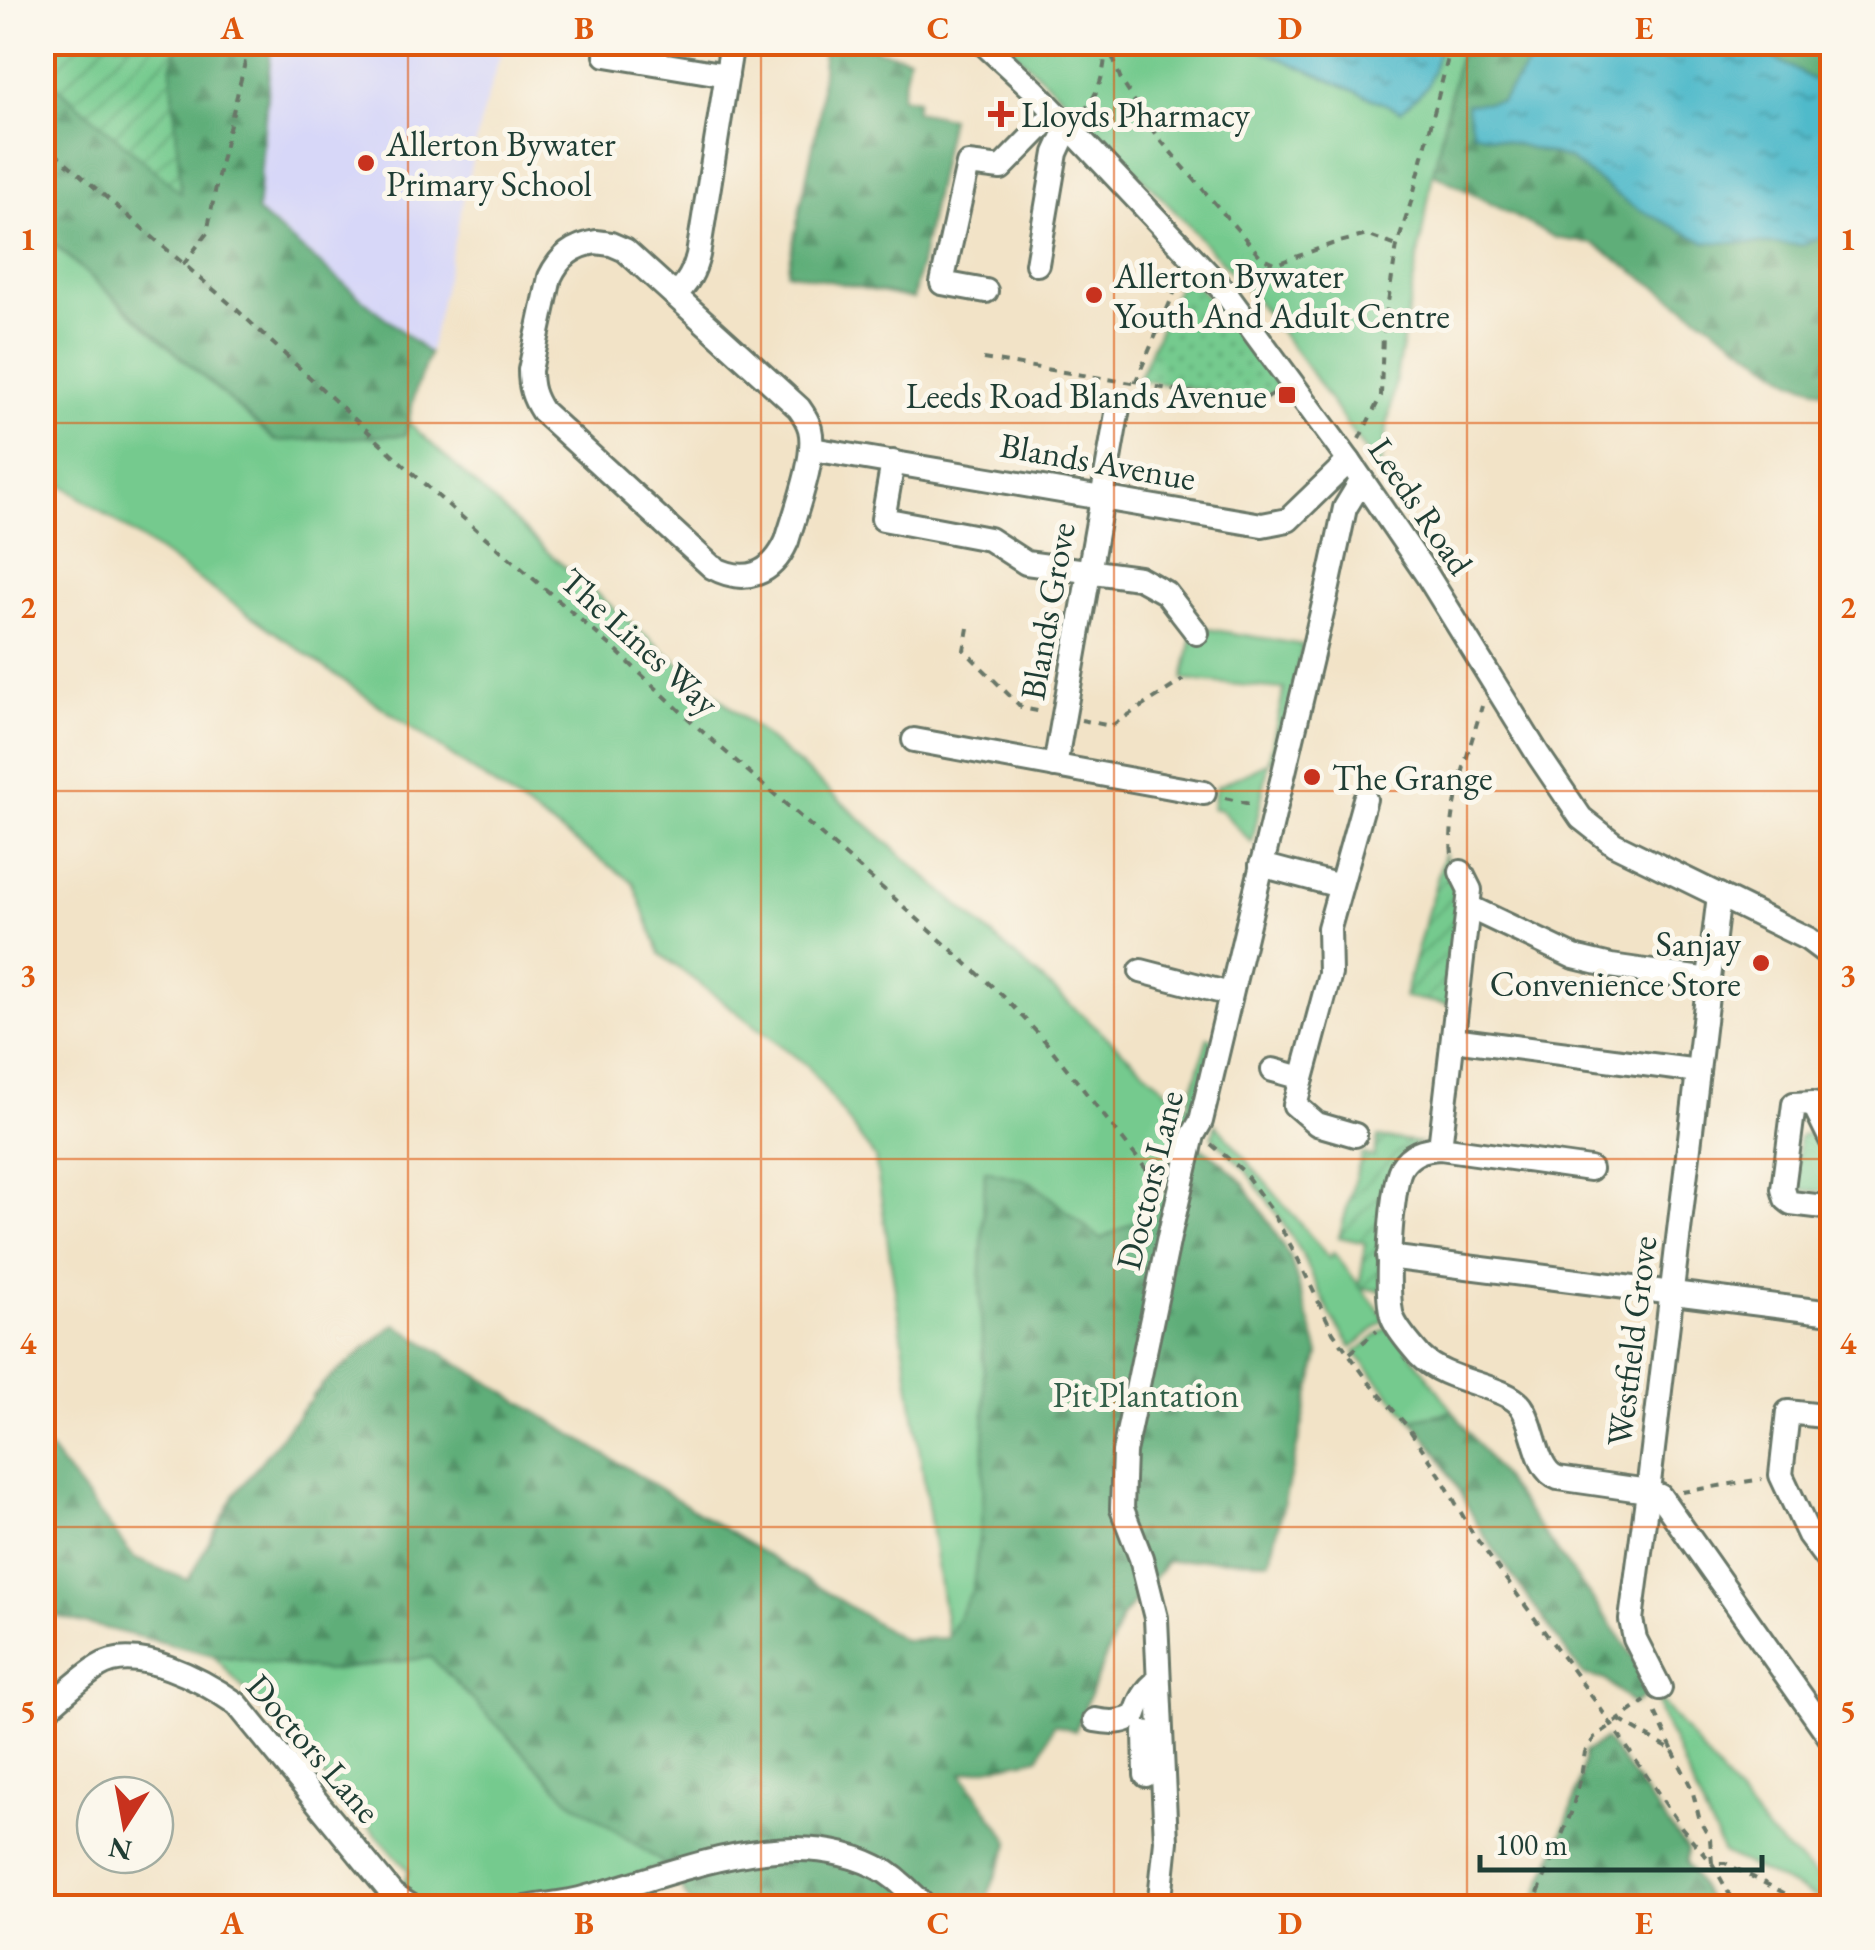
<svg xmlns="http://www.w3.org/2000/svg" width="1875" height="1950" font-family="'EB Garamond',serif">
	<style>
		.built { fill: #d7d7f8 }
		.grass { fill: #74ca8e; stroke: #4a8461; stroke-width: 2.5 }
		.forest { fill: url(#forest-firs); stroke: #3f7656; stroke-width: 2.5 }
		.park { fill: url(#park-dots); stroke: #4a8461; stroke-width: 2.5 }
		.garden { fill: url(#garden-furrows); stroke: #4a8461; stroke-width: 2.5 }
		.water { fill: url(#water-ripples); stroke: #377c7f; stroke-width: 2.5 }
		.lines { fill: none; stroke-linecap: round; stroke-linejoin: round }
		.minor-casing { stroke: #697767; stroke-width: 28 }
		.path { stroke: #697767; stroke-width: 4; stroke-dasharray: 8 8; stroke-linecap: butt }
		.minor { stroke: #fff; stroke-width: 22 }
		.grid { fill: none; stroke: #de580e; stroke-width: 2.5; stroke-opacity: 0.55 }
		.poi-dot { fill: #c8321e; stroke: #fbf7ec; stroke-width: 4 }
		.labels { text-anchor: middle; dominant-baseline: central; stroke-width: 10; stroke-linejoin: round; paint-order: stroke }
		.poi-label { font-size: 35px; fill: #1f3d34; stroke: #fbf7ec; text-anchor: start }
		.street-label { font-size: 35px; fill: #1f3d34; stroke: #fbf7ec }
		.park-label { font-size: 35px; fill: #34604a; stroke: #fbf7ec }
		.neatline { fill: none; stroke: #de580e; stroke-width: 4 }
		.grid-label { font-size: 32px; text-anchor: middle; font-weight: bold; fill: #de580e }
	</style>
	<defs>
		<pattern id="forest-firs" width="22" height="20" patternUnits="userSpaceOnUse" patternTransform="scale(2.5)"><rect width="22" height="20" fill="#5fae79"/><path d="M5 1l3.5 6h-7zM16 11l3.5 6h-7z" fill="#4e8f64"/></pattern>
		<pattern id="park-dots" width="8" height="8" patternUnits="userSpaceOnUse" patternTransform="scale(2.5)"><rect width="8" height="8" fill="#74ca8e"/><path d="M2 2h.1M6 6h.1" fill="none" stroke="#5fa575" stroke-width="1.8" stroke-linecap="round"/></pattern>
		<pattern id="garden-furrows" width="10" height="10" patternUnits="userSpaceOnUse" patternTransform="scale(2.5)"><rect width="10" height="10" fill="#74ca8e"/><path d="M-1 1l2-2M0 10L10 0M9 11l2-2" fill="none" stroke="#5fa575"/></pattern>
		<pattern id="water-ripples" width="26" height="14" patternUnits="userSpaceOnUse" patternTransform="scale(2.5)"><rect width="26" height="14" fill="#4fbaca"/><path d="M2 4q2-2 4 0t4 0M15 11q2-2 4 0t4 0" fill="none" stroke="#4198a5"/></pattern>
	</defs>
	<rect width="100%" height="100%" fill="#fbf7ec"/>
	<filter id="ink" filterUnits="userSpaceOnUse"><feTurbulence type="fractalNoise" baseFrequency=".01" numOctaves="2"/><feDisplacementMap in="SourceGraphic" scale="20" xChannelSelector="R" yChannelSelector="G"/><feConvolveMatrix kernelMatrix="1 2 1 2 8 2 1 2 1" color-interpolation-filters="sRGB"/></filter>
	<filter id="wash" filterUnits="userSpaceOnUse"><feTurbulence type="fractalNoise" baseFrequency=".0048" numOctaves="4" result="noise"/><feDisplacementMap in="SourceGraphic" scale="40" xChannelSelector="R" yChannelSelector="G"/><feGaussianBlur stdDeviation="2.25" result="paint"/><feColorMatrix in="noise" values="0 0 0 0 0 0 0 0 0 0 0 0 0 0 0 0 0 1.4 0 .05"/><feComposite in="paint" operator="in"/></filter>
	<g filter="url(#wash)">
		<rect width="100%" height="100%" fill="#f2e3c7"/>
		<path class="built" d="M274,43h230l-22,72 -53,239 -172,-142 14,-166z"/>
		<g class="grass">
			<path d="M1005,43h457l-29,130 -54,299 -71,-104 -48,-63 -70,-78 -106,-110z"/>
			<path d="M42,234l233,207 132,-20 146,136 266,225 368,326 21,-71 7,4 -25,93 -32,53 14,14 -71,39 -70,-58 -46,-12 -5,124 5,109 -2,103 -10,83 -25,49 -73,-480 -67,-92 -148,-112 -27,-72 -590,-411z"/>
			<path d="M1202,628l101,17 -26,116 -8,-2 15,-70 -101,-9 9,-43z"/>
			<path d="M1269,762l-17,81 -31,-33 -9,-2 4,-21z"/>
			<path d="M1216,1124l114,135 3,-7 53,67 -34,29 -21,-32 -31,-66 -25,-39 -31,-43 -32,-31z"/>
			<path d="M1804,1134c26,1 36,39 25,58l-25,-2 -9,-7 4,-45z"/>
			<path d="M1390,1325l63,86 -41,9 -57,-67z"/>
			<path d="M213,1655l114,16 104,-14 138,142 97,66 -82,26 -109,16h-24l-20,-4 -16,-5 -15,-7 9,-20z"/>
			<path d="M1660,1700l111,136 50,45 7,-4 4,3v25l-109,-52 -63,-140 -3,-11z"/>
		</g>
		<g class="forest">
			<path d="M178,43h96l-3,4 -14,165 172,142 -13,35 -11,46 -129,6 -233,-207 -1,-160 139,118 -10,-125z"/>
			<path d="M824,43h53l-1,7 33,7 -8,40 16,3 -2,11 35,7 -37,181 -126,-27 32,-155z"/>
			<path d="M1462,43h79c-19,32 -42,61 -67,89l95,27 62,46 172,40 29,-14v162l-38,-12 -200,-137 -38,-6 -123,-65z"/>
			<path d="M1747,43h85v64l-11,-23z"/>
			<path d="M1199,1146l24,17 21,21 28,43 19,33 28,94 -49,207 -65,-2 -38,3 -45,55 -47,114 -21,-7 -15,34 -77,15 48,69 -27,65h-290l-27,-42 -97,-66 -138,-142 -104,14 -114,-16 -170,-42 -1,-173 93,119 53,21 48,-87 86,-108 73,-61 508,316 44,-2 26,-49 10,-83 2,-103 -5,-109 5,-124 46,12 70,57 71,-38z"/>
			<path d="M1453,1411l168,227 33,53 -21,14 -28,-25 -22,-5 -100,-141 -46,-82 -25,-32z"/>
			<path d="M1605,1739l82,111 -1,12 26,45h-180c20,-51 45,-99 53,-155z"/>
		</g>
		<path class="park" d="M1186,274l34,37 60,76 -19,12 -123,-19 44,-103z"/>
		<g class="garden">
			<path d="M43,42l135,1 -7,24 10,126 -138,-119z"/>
			<path d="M1444,854l18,40 -13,111 -45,-8z"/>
			<path d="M1378,1137l42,6 -16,9 -19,140 -26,-5 7,-44 -27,-6 23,-83 12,3z"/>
		</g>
		<g class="water">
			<path d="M1245,43h196l-13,43 -27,25z"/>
			<path d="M1541,43h206l74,41 11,23v124l-28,14 -99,-3 -74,-37 -62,-46 -96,-27 -7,-28 35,-3 28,-38z"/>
		</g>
	</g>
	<g filter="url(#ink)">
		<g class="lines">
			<g class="minor-casing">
				<g id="minor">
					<path d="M982,42l52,48 190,201 125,170 78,114 112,181 42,62 33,26 194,95 24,18"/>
					<path d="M606,55l121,20"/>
					<path d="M596,242l15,2 14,6 174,158c5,7 9,13 11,21 7,27 -15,84 -23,112 -15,34 -42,44 -75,26l-170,-156c-9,-14 -12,-24 -12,-41l20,-93c10,-21 23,-31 46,-35z"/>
					<path d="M1037,264l19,-111 12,-26"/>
					<path d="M986,291l-44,-8 26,-119 33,4 54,-55"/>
					<path d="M675,295c13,-12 19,-23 23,-40l34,-213"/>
					<path d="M812,449l450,76 26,-5 61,-59"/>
					<path d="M893,462l-10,57 106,20 37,24 113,15 27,15 31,40"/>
					<path d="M914,740l290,53"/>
					<path d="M1055,766l63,-358"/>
					<path d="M1261,865l79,21"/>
					<path d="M1719,895l-71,596 12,5 172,244"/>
					<path d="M1469,907l105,50 37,9 98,14"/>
					<path d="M1141,971l89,23"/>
					<path d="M1453,1039l245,32"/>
					<path d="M1273,1070l29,8"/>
					<path d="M1355,1135l-38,-11 -22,-19 35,-131 -1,-46 36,-129"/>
					<path d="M1832,1142l-19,-39 -19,1 -11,85 3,10 5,4 41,5"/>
					<path d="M1440,1148l30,-258 -9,-18"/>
					<path d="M1590,1169l-150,-21c-17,1 -30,5 -39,20 -10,19 -17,131 -8,151 4,10 20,29 27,37 25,26 85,29 101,50 15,21 14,64 37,72l90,13 -17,129 4,19 25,49"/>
					<path d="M1388,1257l444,56"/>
					<path d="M1832,1417l-44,-5 -7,63 28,60 23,31"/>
					<path d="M42,1713c18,-15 36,-33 56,-46 38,-24 106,14 139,37l156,191 21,13"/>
					<path d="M1095,1720c15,3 27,3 40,-4 5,-14 10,-27 23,-35"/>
					<path d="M1145,1732l1,43"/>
					<path d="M526,1908c20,-4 42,-5 61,-11 92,-24 208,-79 299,-25 15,10 28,23 40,36"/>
					<path d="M1159,1908l7,-67 -10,-223 -15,-60 -19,-49 2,-57 45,-215 24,-102 8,-14 127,-534 17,-79 17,-28"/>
				</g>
			</g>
			<g class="path">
				<path d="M1107,42l14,38 35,55 105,122 15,7 56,-20 35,-9 30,11"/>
				<path d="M1083,112c18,-21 22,-42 23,-70"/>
				<path d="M42,142l194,167 196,182 179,155 94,88 189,164 110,99 41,44 101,128 16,10"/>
				<path d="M183,265l24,-32 14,-72 29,-119"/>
				<path d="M983,359l261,42 17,1 12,-8"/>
				<path d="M1135,383l46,-106"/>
				<path d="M1359,439l22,-43 2,-63 14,-87 15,-47 40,-157"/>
				<path d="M968,628l-4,22 58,58 20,4"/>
				<path d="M1081,720l30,6 72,-46"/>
				<path d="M1225,798l29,7"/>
				<path d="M1452,853c-6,-37 19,-109 30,-147"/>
				<path d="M1211,1144l32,27 29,40 26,48 35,73 36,50 38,44 33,49 33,59 125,171 84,123 30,35 25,45"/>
				<path d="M1350,1353l27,-22"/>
				<path d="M1682,1492l80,-13"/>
				<path d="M1619,1720l54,31 -20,-44"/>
				<path d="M1673,1751l19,38 8,32 10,18 2,24h13l65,33 29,12"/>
				<path d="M1532,1908l39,-95 10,-36 4,-25 10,-15 50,-36"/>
				<path d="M1768,1908l22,-12"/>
			</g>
			<use href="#minor" class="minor"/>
		</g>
	</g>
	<path class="grid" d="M408,42v1866M761,42v1866M1114,42v1866M1467,42v1866M42,423h1790M42,791h1790M42,1159h1790M42,1527h1790"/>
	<g class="poi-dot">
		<path d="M996 99h10v10h10v10h-10v10h-10v-10h-10v-10h10z"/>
		<circle cx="366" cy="163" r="10"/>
		<circle cx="1094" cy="295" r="10"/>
		<rect x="1277" y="385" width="20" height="20" rx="5"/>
		<circle cx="1312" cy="777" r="10"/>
		<circle cx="1761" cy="963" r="10"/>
	</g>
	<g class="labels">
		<g class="poi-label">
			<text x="1021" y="114">Lloyds Pharmacy</text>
			<text x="386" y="143">Allerton Bywater<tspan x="386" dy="40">Primary School</tspan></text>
			<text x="1114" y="275">Allerton Bywater<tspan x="1114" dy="40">Youth And Adult Centre</tspan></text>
			<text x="1267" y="395" text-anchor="end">Leeds Road Blands Avenue</text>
			<text x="1332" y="777">The Grange</text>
			<text x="1741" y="943" text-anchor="end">Sanjay<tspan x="1741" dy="40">Convenience Store</tspan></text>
		</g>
		<g class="street-label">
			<text transform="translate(1098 461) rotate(10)">Blands Avenue</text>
			<text transform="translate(1421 506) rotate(56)">Leeds Road</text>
			<text transform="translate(1047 611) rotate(-80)">Blands Grove</text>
			<text transform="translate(640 641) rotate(42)">The Lines Way</text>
			<text transform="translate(1149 1180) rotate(-76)">Doctors Lane</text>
			<text transform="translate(1631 1341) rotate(-83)">Westfield Grove</text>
			<text transform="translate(314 1748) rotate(49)">Doctors Lane</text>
		</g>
		<g class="park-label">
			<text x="1146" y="1394">Pit Plantation</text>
		</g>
	</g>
	<rect width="1875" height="1950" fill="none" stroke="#fbf7ec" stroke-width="110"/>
	<g transform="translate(125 1825) rotate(191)"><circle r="48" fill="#fbf7ec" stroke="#a3ada2" stroke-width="2.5"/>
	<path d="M0-8L18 38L0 25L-18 38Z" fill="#c8321e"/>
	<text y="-15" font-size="28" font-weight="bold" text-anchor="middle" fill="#1f3d34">N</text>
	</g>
	<path d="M1480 1855v15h282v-15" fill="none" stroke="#1f3d34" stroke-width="5"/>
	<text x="1495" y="1855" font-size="30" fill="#1f3d34" stroke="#fbf7ec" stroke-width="8" paint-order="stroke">100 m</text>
	<rect x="55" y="55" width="1765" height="1840" class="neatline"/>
	<g class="grid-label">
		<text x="232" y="39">A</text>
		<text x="584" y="39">B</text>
		<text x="938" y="39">C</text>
		<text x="1290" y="39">D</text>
		<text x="1644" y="39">E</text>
		<text x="28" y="250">1</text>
		<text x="1848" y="250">1</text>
		<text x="28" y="618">2</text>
		<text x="1848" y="618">2</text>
		<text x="28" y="986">3</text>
		<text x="1848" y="986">3</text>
		<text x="28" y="1354">4</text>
		<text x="1848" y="1354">4</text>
		<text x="28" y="1722">5</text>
		<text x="1848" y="1722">5</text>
		<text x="232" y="1934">A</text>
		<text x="584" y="1934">B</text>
		<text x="938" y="1934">C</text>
		<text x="1290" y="1934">D</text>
		<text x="1644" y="1934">E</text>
	</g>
</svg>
